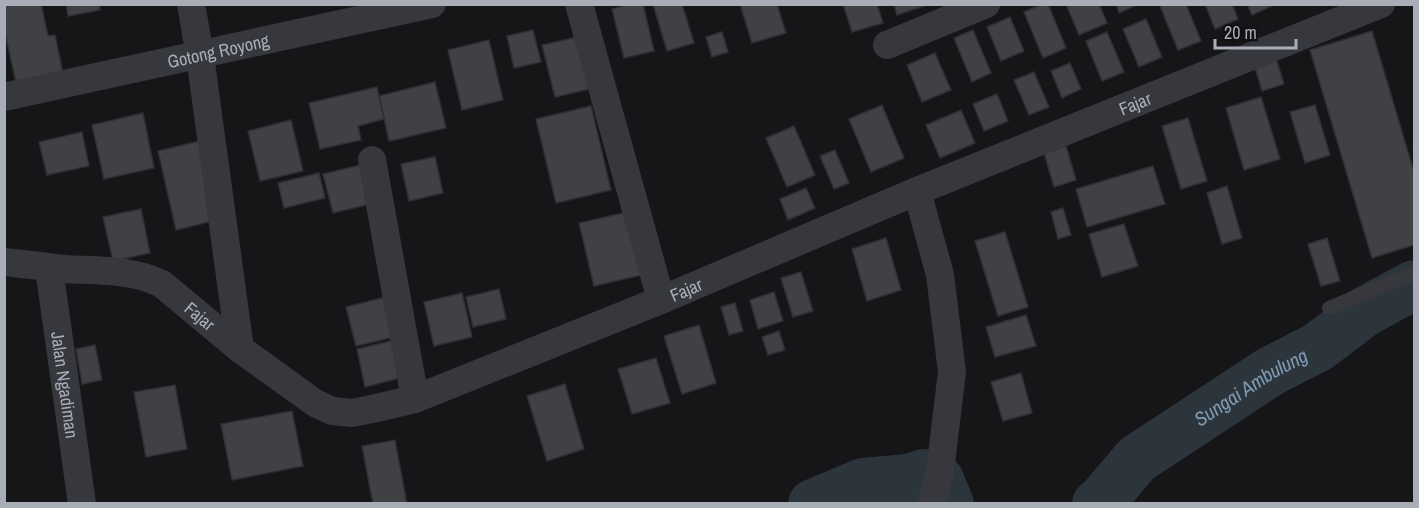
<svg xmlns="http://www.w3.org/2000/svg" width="1419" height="508" font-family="'Archivo Narrow',sans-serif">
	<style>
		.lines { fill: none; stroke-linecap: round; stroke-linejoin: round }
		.river { stroke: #2c353c; stroke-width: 50 }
		.building { fill: #404145; stroke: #303034; stroke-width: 1.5 }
		.service { stroke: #37383d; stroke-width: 14 }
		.minor { stroke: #37383d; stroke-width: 28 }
		.labels { text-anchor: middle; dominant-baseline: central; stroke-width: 5; stroke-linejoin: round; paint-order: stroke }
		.street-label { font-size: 18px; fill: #a8adb8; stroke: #111113 }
		.water-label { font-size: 20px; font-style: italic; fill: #7f9bb3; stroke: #111113 }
	</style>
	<rect width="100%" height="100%" fill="#161618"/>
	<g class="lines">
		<g class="river">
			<path d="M813,504l50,-21 46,-4 15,-5 15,6 10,24"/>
			<path id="s1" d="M1097,504l6,-5 34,-40 134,-88 47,-24 46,-35 50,-27"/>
		</g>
	</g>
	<g class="building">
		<path d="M4,4h37l7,32 7,-1 8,38 -47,10 -12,-55z"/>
		<path d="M66,4h33l1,6 -32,6z"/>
		<path d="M632,4h11l11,47 -30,7 -12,-49z"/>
		<path d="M653,4h29l12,39 -27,8z"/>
		<path d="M740,4h37l9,29 -34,10z"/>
		<path d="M843,4h34l6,19 -31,9z"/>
		<path d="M894,4h33v1l-30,10z"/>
		<path d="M1043,4h5l18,44 -23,10 -19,-46z"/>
		<path d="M1066,4h33l8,19 -28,12z"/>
		<path d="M1116,4h23l-20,9z"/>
		<path d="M1163,4h23l15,37 -23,9 -18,-44z"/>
		<path d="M1205,4h27l6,15 -23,10z"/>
		<path d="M1247,4h29l-24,11z"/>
		<path d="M1010,17l14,34 -23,10 -14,-34z"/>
		<path d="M1146,19l16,38 -23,10 -16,-38z"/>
		<path d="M533,30l8,32 -27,6 -7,-32z"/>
		<path d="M973,30l18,43 -19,9 -18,-44z"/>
		<path d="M1372,31l42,141v73l-42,13 -62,-208z"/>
		<path d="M722,32l6,20 -16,5 -6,-20z"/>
		<path d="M1107,32l17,40 -22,9 -16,-40z"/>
		<path d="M578,37l12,52 -35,8 -13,-52z"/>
		<path d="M489,40l14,60 -41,10 -14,-60z"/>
		<path d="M935,53l16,37 -29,12 -15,-37z"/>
		<path d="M1275,55l9,29 -22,7 -9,-30z"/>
		<path d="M1070,63l11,26 -19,9 -11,-27z"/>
		<path d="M1034,72l15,35 -20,8 -15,-35z"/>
		<path d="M435,82l11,46 -57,13 -10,-45z"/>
		<path d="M377,87l7,32 -26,7 3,14 -41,9 -11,-46z"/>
		<path d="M997,94l11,27 -24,10 -11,-27z"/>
		<path d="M1261,97l19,62 -36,11 -18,-62z"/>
		<path d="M882,105l22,53 -33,14 -22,-53z"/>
		<path d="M1315,105l15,50 -25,8 -15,-51z"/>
		<path d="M591,106l20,84 -55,13 -20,-84z"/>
		<path d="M961,110l14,33 -35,15 -14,-33z"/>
		<path d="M143,113l11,55 -50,11 -12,-54z"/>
		<path d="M1188,118l19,63 -26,8 -19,-63z"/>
		<path d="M291,120l12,51 -43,10 -12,-50z"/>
		<path d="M794,126l21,49 -28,12 -21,-49z"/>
		<path d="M82,132l7,34 -42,9 -8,-33z"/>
		<path d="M200,141l17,79 -41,10 -18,-79z"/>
		<path d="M1066,146l10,34 -22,7 -10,-34z"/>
		<path d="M835,150l14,33 -15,6 -14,-33z"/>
		<path d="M435,157l8,36 -34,8 -8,-37z"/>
		<path d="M365,164l9,39 -41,10 -10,-39z"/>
		<path d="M1153,166l12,38 -78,23 -11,-38z"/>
		<path d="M319,173l6,25 -41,10 -6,-25z"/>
		<path d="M1227,186l15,52 -20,6 -15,-51z"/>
		<path d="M806,188l9,20 -27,12 -8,-21z"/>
		<path d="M1063,208l8,27 -13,4 -7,-27z"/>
		<path d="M141,209l9,44 -37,8 -10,-44z"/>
		<path d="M632,211l14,63 -52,12 -15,-63z"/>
		<path d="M1124,224l14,42 -36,11 -13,-43z"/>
		<path d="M1005,232l23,75 -30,9 -23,-75z"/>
		<path d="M886,238l15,52 -34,11 -15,-52z"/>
		<path d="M1327,238l13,43 -19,5 -13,-42z"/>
		<path d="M801,272l12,39 -20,6 -12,-39z"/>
		<path d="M499,289l7,30 -33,8 -7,-30z"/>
		<path d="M774,292l9,29 -25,8 -8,-29z"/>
		<path d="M462,293l10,44 -38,9 -10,-44z"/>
		<path d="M390,296l8,40 -42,10 -10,-39z"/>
		<path d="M735,303l8,28 -14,4 -8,-28z"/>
		<path d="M1026,315l10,31 -41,11 -9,-30z"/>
		<path d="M699,325l17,58 -34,11 -18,-58z"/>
		<path d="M779,331l6,19 -17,5 -6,-18z"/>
		<path d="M399,339l9,37 -43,11 -8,-38z"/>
		<path d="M95,345l7,35 -20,4 -6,-35z"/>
		<path d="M656,358l14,45 -38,11 -14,-45z"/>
		<path d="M1021,373l11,40 -29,8 -12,-39z"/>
		<path d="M565,384l19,65 -37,12 -20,-65z"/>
		<path d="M175,385l12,64 -41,8 -12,-65z"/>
		<path d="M292,411l11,55 -71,14 -11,-56z"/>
		<path d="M395,440l12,64h-34l-11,-58z"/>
	</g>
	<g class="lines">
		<path class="service" d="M1329,308l85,-35"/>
		<g class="minor">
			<path d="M191,4l9,52 40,293"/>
			<path d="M579,4l82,296"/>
			<path d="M887,45l99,-41"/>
			<path id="s2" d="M4,97l428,-93"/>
			<path d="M372,160l43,239"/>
			<path d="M917,191l23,84 12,97 -12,99 -8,33"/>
			<path id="s3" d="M4,262c21,2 41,5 61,7 33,2 67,0 97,15l78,65 75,54 17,8 20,2 20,-4 43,-10 246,-99 256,-109 464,-187"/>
			<path id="s4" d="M49,268l33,236"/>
		</g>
	</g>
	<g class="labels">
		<g class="street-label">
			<text stroke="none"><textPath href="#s2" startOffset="219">Gotong Royong</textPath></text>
			<text stroke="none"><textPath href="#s3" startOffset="1236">Fajar</textPath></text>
			<text stroke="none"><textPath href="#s3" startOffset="750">Fajar</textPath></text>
			<text stroke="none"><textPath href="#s3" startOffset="210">Fajar</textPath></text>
			<text stroke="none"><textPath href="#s4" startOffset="118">Jalan Ngadiman</textPath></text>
		</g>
		<g class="water-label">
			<text stroke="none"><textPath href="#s1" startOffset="195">Sungai Ambulung</textPath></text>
		</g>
	</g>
	<rect width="1419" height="508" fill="none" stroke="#a8adb8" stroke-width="12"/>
	<path d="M1215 39v9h81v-9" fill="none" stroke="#a8adb8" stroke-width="3"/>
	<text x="1224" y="39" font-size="18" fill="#a8adb8" stroke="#111113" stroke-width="4.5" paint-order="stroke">20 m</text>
</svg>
